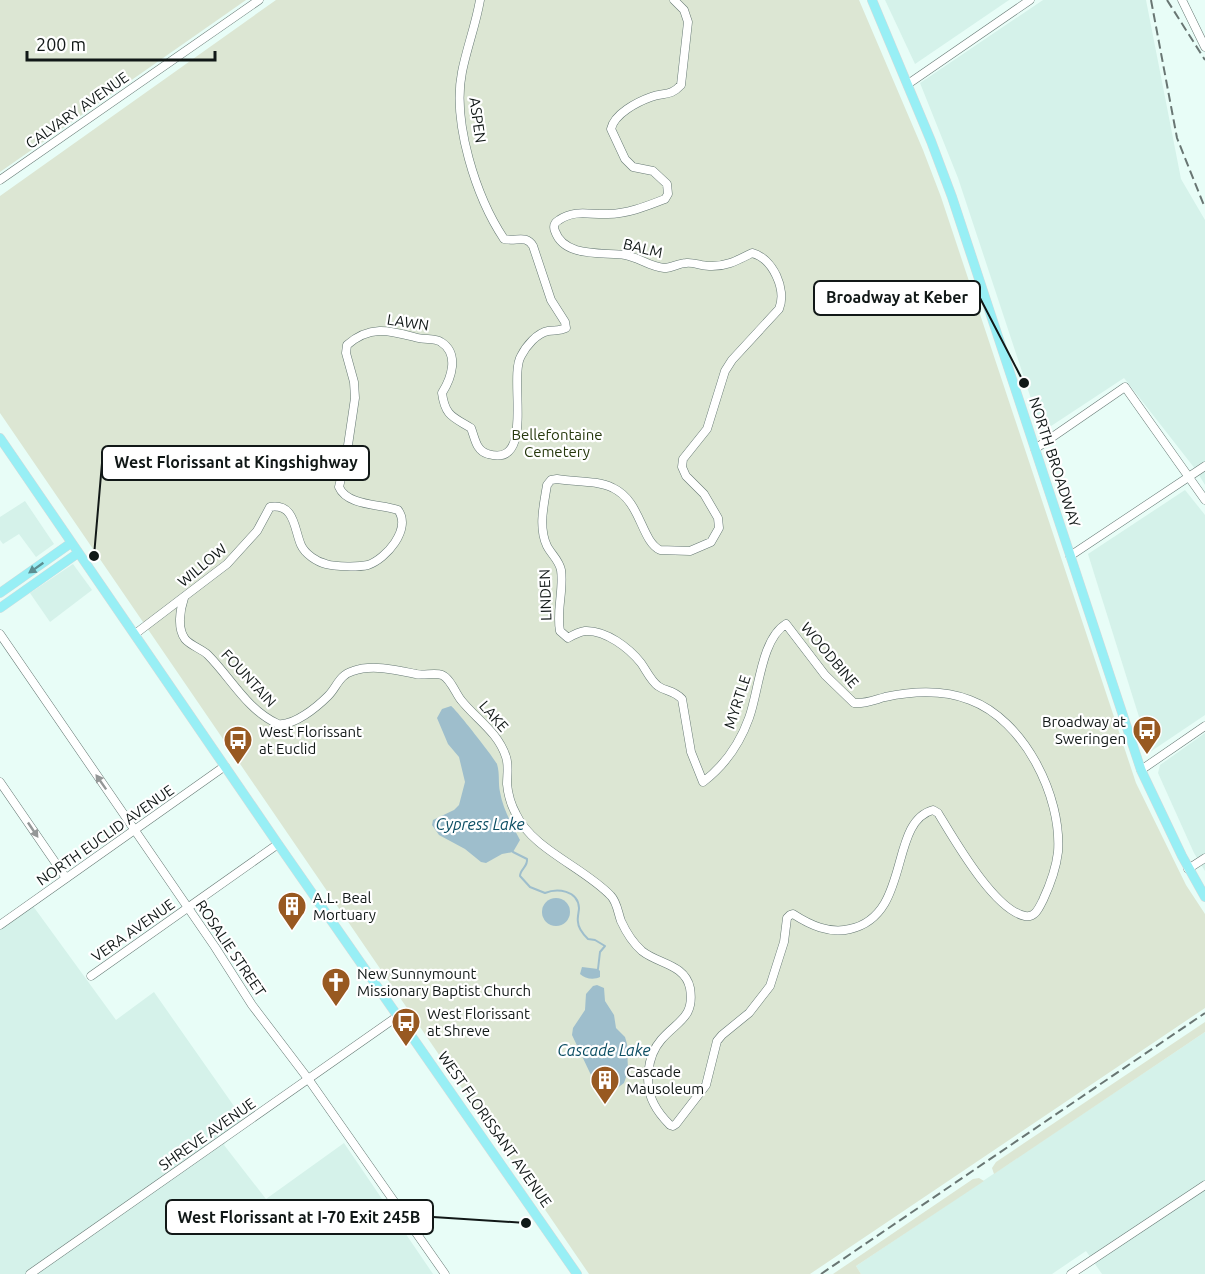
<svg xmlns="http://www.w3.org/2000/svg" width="1205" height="1274" font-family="Ubuntu,sans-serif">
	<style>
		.built { fill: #d5f2ea }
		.green { fill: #dce6d3 }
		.water { fill: #9ebecc }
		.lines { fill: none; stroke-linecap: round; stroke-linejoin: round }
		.stream { stroke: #9ebecc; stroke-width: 2 }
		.minor-casing { stroke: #667974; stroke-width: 9 }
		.major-casing { stroke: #d9dada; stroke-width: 10 }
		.minor { stroke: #fff; stroke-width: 8 }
		.major { stroke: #98eff5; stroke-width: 9 }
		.rail { stroke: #697673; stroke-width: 2; stroke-dasharray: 9 4.5; stroke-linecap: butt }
		.oneway { fill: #5b8e91 }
		.oneway2 { fill: #949797 }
		.labels { text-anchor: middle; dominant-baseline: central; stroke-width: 4.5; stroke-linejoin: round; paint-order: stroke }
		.street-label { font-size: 15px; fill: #111817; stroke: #fff }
		.park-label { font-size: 15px; fill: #26380d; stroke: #fff }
		.poi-label { font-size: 15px; fill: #111817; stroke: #fff; text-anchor: start }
		.water-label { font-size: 16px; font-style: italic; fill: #0c4e63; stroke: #fff }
		.leader { fill: none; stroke: #111817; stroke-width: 2 }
		.callout-dot { fill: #111817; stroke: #fff; stroke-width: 2 }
		.callout { fill: #fff; stroke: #111817; stroke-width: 2 }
		.callout-label { font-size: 16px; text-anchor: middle; font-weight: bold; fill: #111817 }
	</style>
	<rect width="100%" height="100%" fill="#e8fdf7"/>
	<g class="built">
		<path d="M885,0h124l-94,64z"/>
		<path d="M1043,0h103l35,179 24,41v265l-9,-15 -72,-92 -82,54 -84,-254 -38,-95z"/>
		<path d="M1185,490l20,25v200l-55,37 -62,-198z"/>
		<path d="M25,501l29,43 -18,13 -17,-23 -16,10 -3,-4v-23z"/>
		<path d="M73,564l19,26 -42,32 -20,-29z"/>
		<path d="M1205,733v138l-11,-18 -36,-80 2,-8z"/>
		<path d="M33,906l83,114 38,-28 89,127 -19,26 42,54 78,-56 89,131h-433v-345z"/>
		<path d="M1205,1032v242h-103l-16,-23 -34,23h-191l-5,-8z"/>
	</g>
	<g class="green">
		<path d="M0,0h246l-246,172z"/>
		<path d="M276,0h583l64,150 18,47 195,586 50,102 19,29v94l-395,266h-221l-589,-861v-217z"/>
		<path d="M1205,1022v10l-211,142 -2,-6 4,-6z"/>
		<path d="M979,1178l5,3 -128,85 5,8h-28l140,-95z"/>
	</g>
	<g class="water">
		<path d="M451,706c4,2 44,53 46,58 3,10 1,19 3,28 3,17 12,33 20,48l-7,12 -11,2 -16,9 -5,-1 -16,-13 -26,-14 -7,-10 1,-5 21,-10 5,-5 6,-23 -6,-25 -11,-13 -11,-26 5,-9z"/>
		<circle cx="556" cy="912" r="14"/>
		<path d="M582,967l16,2 2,2v6c-6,3 -15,2 -20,-3z"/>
		<path d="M597,985l7,3 1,13 9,14 2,13 9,9 2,7 1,27 -4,12 -8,6 -5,1h-6l-6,-4 -9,-13 -18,-38 1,-7 12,-18 1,-16 7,-8z"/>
	</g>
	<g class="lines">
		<path class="stream" d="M513,852l14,7c1,8 -7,10 -7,17l10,11 15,6c12,-5 33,-3 34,15 0,4 -2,10 -1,14 0,6 6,13 10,17l7,1 10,6 -5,6 -2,17"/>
		<g class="minor-casing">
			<g id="minor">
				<path d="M1182,0l23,47"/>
				<path d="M908,84l122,-84"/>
				<path d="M0,180l259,-180"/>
				<path d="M1035,449l90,-62 80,113"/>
				<path d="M1070,556l135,-90"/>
				<path d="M184,598c-4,12 -7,30 1,41 6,7 17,10 23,16 23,23 39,55 70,69 16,2 39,-17 50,-28 9,-9 11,-21 25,-25 19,-7 44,-1 63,3 8,2 19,-2 26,1 8,3 14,19 19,25 15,19 37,32 45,57 3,8 1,18 1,27 1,10 4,21 9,30 16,35 69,54 95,82 6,6 7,17 10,25 5,11 12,22 21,30 16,13 43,13 48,37 5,30 -13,33 -29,52 -14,16 -17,45 -7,64 4,8 10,15 16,21l3,1 3,-2 30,-39 11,-44 5,-6 27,-22 21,-27 14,-44 3,-24 3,-3 3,-1c17,11 36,20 57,15 62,-14 38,-107 83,-119l5,3c16,26 56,97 87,103 10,2 14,-8 18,-16 7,-15 13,-31 15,-48 4,-56 -34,-132 -88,-152 -28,-11 -57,-9 -85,-3 -11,3 -20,7 -31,6l-29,-28 -39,-51c-25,15 -27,67 -37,94 -9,25 -25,48 -46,64l-12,-30 -9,-53c-10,-10 -16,-7 -24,-13 -7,-5 -12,-16 -17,-23 -12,-15 -35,-33 -56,-32 -6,1 -12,4 -17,7l-8,-7c-4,-20 4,-41 1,-61 -2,-10 -10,-16 -14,-24 -9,-19 -3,-42 0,-61l4,-5 6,-1c18,3 40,1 56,9 28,13 28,53 47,62l30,1 21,-9 8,-14 -1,-10 -14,-24 -18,-18 -4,-9 1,-8 24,-30 18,-58 7,-11 47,-51c8,-19 -6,-51 -27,-56 -14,7 -26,14 -43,13 -8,0 -15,-4 -23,-3 -7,0 -14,5 -22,5 -14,-1 -26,-11 -39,-13 -22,-3 -61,3 -70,-24 -2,-5 -1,-8 4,-11 16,-11 31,-5 49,-6 19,0 39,-8 57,-15l3,-5 -1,-10 -14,-13 -20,-4 -8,-8 -14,-30c3,-15 26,-27 40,-32 13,-5 19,0 30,-12l7,-63 -4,-12 -10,-10"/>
				<path d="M0,634l215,313 37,58 57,75 136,194"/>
				<path d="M135,634l92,-70 30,-33 13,-24c25,-4 24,22 31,38 4,9 16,17 25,19 10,3 33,3 42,1 18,-6 44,-36 30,-55 -17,-6 -51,-4 -59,-23l8,-35 8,-54 -1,-16 -8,-29 1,-8c24,-21 44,-14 71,-7 8,2 17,0 23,4 19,12 10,37 1,51 3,23 11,24 29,35 4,10 5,23 17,26 48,14 20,-76 33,-98 5,-10 16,-23 27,-25 7,-1 12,0 18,-3l-1,-6 -14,-22 -18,-54c-7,-12 -17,-4 -29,-7 -28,-42 -52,-117 -42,-167 5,-25 14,-48 18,-72"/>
				<path d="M1141,770l64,-44"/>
				<path d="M0,782l66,96"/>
				<path d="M1188,869l17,-11"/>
				<path d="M0,925l225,-159"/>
				<path d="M91,976l187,-132"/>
				<path d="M30,1274l368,-258"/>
				<path d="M1071,1274l134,-89"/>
			</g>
		</g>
		<g class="major-casing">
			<g id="major">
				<path d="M872,0l59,141 21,56 189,573 41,86 23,41"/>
				<path d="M0,438l278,406 299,430"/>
				<path d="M0,593l71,-50"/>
				<path d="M0,608l78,-55"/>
			</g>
		</g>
		<use href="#minor" class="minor"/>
		<use href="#major" class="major"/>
		<g class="rail">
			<path d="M1151,0l26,138 28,70"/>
			<path d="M1167,0l38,60"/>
			<path d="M821,1274l384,-261"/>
		</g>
	</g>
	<defs><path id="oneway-solid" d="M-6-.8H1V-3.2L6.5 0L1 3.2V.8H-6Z" transform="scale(1.5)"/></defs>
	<use class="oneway" href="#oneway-solid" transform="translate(36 568) rotate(145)"/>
	<g class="oneway2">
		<use href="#oneway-solid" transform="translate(101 782) rotate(-125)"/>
		<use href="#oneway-solid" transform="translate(33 830) rotate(56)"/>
	</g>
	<defs>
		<g id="bus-pin" transform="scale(1.5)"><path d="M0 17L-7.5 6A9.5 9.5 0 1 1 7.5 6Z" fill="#985921" stroke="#fff"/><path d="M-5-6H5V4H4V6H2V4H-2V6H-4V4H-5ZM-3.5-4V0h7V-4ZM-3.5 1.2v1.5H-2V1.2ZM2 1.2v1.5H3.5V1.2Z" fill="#fff"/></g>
		<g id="building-pin" transform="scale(1.5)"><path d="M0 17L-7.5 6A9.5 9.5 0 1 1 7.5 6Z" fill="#985921" stroke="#fff"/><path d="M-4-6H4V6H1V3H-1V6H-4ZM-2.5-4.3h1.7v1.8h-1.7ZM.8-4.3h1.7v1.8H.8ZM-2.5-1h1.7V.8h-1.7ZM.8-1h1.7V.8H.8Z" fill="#fff"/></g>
		<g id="church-pin" transform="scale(1.5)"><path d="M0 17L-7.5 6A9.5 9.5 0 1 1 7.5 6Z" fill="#985921" stroke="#fff"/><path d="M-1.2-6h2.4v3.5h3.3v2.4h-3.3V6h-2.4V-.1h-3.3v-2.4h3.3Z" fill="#fff"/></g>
	</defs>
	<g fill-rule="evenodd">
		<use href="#bus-pin" x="1147" y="730"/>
		<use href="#bus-pin" x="238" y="740"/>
		<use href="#building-pin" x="292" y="906"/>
		<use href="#church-pin" x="336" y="982"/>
		<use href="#bus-pin" x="406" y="1022"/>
		<use href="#building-pin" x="605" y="1080"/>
	</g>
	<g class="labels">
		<g class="street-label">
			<text transform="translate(77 110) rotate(-35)">CALVARY AVENUE</text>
			<text transform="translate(478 120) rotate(82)">ASPEN</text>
			<text transform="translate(643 248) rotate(14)">BALM</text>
			<text transform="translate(408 322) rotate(9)">LAWN</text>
			<text transform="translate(1055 462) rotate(72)">NORTH BROADWAY</text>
			<text transform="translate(202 565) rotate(-40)">WILLOW</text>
			<text transform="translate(545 595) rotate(-92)">LINDEN</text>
			<text transform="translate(830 655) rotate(50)">WOODBINE</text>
			<text transform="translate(249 678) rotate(47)">FOUNTAIN</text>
			<text transform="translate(737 702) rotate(-72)">MYRTLE</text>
			<text transform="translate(494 716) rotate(49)">LAKE</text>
			<text transform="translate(105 835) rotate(-35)">NORTH EUCLID AVENUE</text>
			<text transform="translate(133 930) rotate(-35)">VERA AVENUE</text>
			<text transform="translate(231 948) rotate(56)">ROSALIE STREET</text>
			<text transform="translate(495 1129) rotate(55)">WEST FLORISSANT AVENUE</text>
			<text transform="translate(207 1134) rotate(-35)">SHREVE AVENUE</text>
		</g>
		<g class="park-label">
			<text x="557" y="434">Bellefontaine<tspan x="557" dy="17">Cemetery</tspan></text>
		</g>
		<g class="poi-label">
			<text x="1126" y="721" text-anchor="end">Broadway at<tspan x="1126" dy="17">Sweringen</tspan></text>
			<text x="259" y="731">West Florissant<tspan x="259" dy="17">at Euclid</tspan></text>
			<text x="313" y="897">A.L. Beal<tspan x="313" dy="17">Mortuary</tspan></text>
			<text x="357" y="973">New Sunnymount<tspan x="357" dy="17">Missionary Baptist Church</tspan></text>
			<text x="427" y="1013">West Florissant<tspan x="427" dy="17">at Shreve</tspan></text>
			<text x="626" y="1071">Cascade<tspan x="626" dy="17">Mausoleum</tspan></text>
		</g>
		<g class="water-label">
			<text x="480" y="824">Cypress Lake</text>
			<text x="604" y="1050">Cascade Lake</text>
		</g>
	</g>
	<path class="leader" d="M1024 383L980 298M94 556L102 463M526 1223L433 1217"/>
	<g class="callout-dot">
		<circle cx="1024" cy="383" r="6"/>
		<circle cx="94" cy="556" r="6"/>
		<circle cx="526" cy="1223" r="6"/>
	</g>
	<g class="callout">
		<rect x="814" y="281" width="166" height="34" rx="6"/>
		<rect x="102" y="446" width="267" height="34" rx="6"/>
		<rect x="166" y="1200" width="267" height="34" rx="6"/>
	</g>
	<g class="callout-label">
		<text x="897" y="303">Broadway at Keber</text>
		<text x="236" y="468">West Florissant at Kingshighway</text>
		<text x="299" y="1223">West Florissant at I-70 Exit 245B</text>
	</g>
	<path d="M27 51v9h188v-9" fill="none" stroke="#111817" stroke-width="3"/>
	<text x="36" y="51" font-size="18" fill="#111817" stroke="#ffffff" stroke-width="4.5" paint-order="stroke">200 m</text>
</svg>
